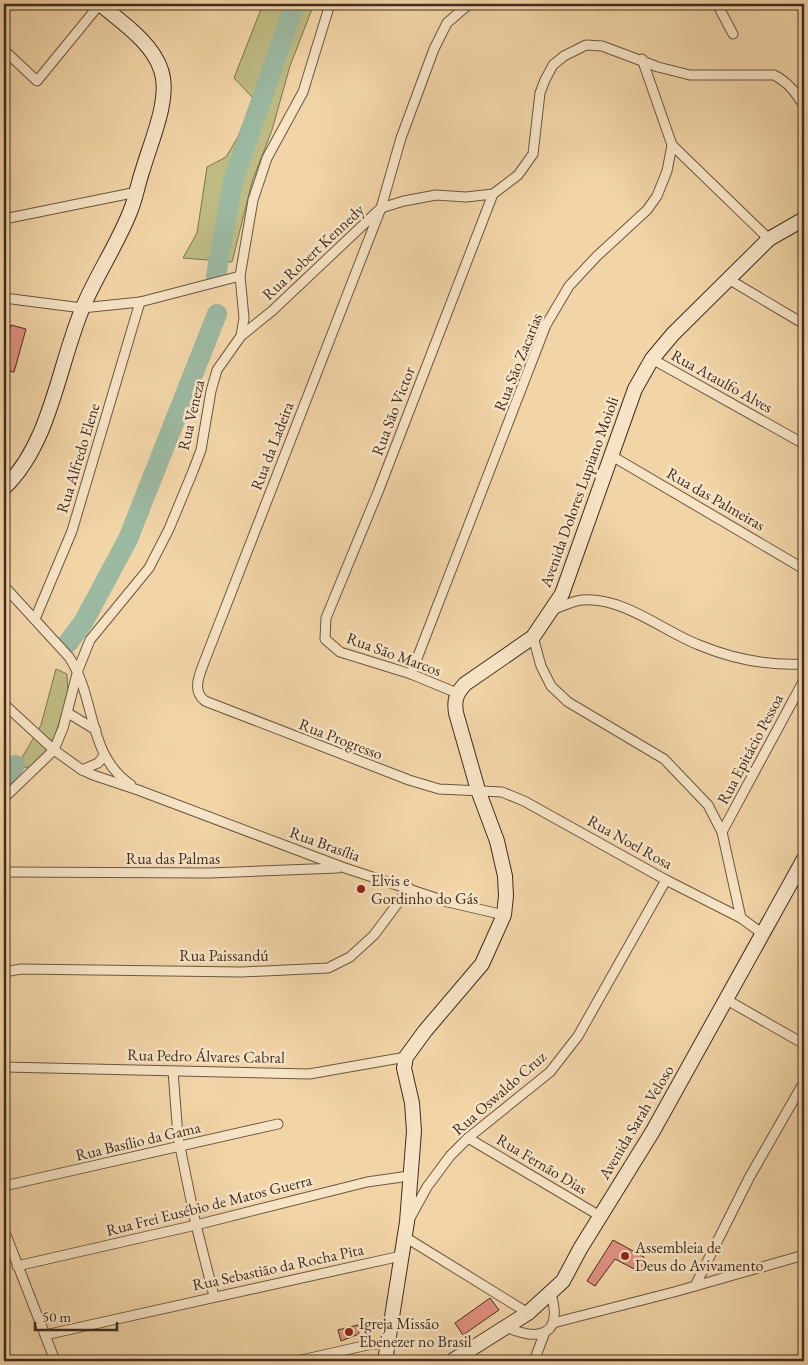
<svg xmlns="http://www.w3.org/2000/svg" width="808" height="1365" font-family="'EB Garamond',serif">
	<style>
		.green { fill: #bfbc83; stroke: #807452 }
		.lines { fill: none; stroke-linecap: round; stroke-linejoin: round }
		.river { stroke: #9cb9a2; stroke-width: 20 }
		.building { fill: #e19082; stroke: #402c22 }
		.street-casing { stroke: #6c5643; stroke-width: 11 }
		.secondary-casing { stroke: #402c22; stroke-width: 16 }
		.street { stroke: #f7e4c6; stroke-width: 9 }
		.secondary { stroke: #f7e4c6; stroke-width: 14 }
		.poi-dot { fill: #8f2418; stroke: #f7e4c6; stroke-width: 2 }
		.labels { text-anchor: middle; dominant-baseline: central; stroke-width: 5; stroke-linejoin: round; paint-order: stroke }
		.street-label { font-size: 16px; fill: #402c22; stroke: #f7e4c6 }
		.poi-label { font-size: 16px; fill: #402c22; stroke: #f7e4c6; text-anchor: start }
	</style>
	<rect width="100%" height="100%" fill="#f2d5a7"/>
	<filter id="stains"><feTurbulence type="fractalNoise" baseFrequency=".004" numOctaves="4"/><feColorMatrix values="0 0 0 0 .2 0 0 0 0 .09 0 0 0 0 .02 0 0 0 .5 -.17"/></filter>
	<radialGradient id="worn" r=".72"><stop offset=".6" stop-color="#630" stop-opacity="0"/><stop offset="1" stop-color="#630" stop-opacity=".3"/></radialGradient>
	<g class="green">
		<path d="M263,4h51l-24,62 -18,64 -20,52 -20,80 -49,-4 14,-25 10,-66 19,-10 12,-20 15,-39 -19,-20z"/>
		<path d="M56,669l11,5 1,22 -14,42 -11,22 -14,7 -13,1 25,-43z"/>
	</g>
	<g class="lines">
		<g class="river">
			<path d="M216,276l17,-95 62,-177"/>
			<path d="M68,643l16,-22 44,-82 89,-225"/>
			<path d="M4,782l11,-17"/>
		</g>
	</g>
	<g class="building">
		<path d="M11,325l15,4 -12,43 -10,-2v-22z"/>
		<path d="M613,1240l31,17 -2,16 -27,-14 -20,27 -8,-5z"/>
		<path d="M490,1298l9,12 -36,25 -8,-12z"/>
		<path d="M358,1325l1,9 -18,7 -3,-11z"/>
	</g>
	<g class="lines">
		<g class="street-casing">
			<g id="street">
				<path d="M469,4l-22,19 -13,26 -33,89 -20,70 -178,457c-5,13 -10,27 2,36l204,79 30,9 63,3 22,9 142,79 75,38 22,16"/>
				<path d="M717,4l16,30"/>
				<path d="M4,50l33,31 63,-77"/>
				<path d="M672,145l97,94"/>
				<path d="M4,219l133,-27"/>
				<path d="M730,280l74,44"/>
				<path d="M4,298l78,10 58,-6 100,-26"/>
				<path d="M241,336l31,-25 109,-103 23,-7 32,-6 30,2 27,-3 25,-19 15,-21 7,-61 5,-13 8,-15 11,-9 22,-11 16,1 56,21 32,8h84c14,7 22,18 30,31"/>
				<path d="M652,359l152,85"/>
				<path d="M612,456l192,113"/>
				<path d="M4,586l65,71c28,42 17,97 62,128"/>
				<path d="M552,610c9,-3 20,-9 30,-10 40,-4 81,31 117,45 34,14 69,21 105,19"/>
				<path d="M35,619l37,-88 68,-229"/>
				<path d="M533,637l8,29 10,20 17,16 96,57 44,46 14,27 19,86"/>
				<path d="M411,674l135,-349 23,-39 28,-30 50,-46 10,-14 10,-25 5,-26 -30,-86"/>
				<path d="M457,693l-46,-19 -71,-22 -15,-13 1,-21 52,-126 115,-298"/>
				<path d="M4,704l50,46 28,20 11,5 45,15 204,77 106,35 56,13"/>
				<path d="M68,713l28,17"/>
				<path d="M82,770l16,-7 6,-7"/>
				<path d="M4,798l50,-48 9,-22 15,-58 12,-30 59,-72 20,-39 24,-58 8,-21 10,-59 6,-21 24,-34 3,-18 -4,-42 13,-76 14,-42 36,-66 27,-88"/>
				<path d="M722,832l82,-152"/>
				<path d="M4,872l205,1 129,-5"/>
				<path d="M4,972l17,-3 221,3 86,-4 22,-11 24,-22 35,-47"/>
				<path d="M727,1000l77,44"/>
				<path d="M4,1067l305,7 97,-17"/>
				<path d="M173,1071l5,66 18,88 18,71"/>
				<path d="M468,1138l132,78"/>
				<path d="M4,1186l274,-62"/>
				<path d="M410,1218l17,-31 23,-31 18,-18 82,-66 28,-36 88,-156"/>
				<path d="M4,1230l50,128"/>
				<path d="M405,1237l123,76"/>
				<path d="M17,1266l179,-41 171,-43 42,-6"/>
				<path d="M695,1286l54,-108 55,-96"/>
				<path d="M553,1323l121,-31 130,-37"/>
				<path d="M506,1327c34,15 57,8 45,-33"/>
				<path d="M45,1335l356,-79"/>
				<path d="M297,1361l75,-17h15"/>
				<path d="M534,1361l11,-29"/>
			</g>
		</g>
		<g class="secondary-casing">
			<g id="secondary">
				<path d="M4,488c47,-45 54,-122 79,-181 14,-33 34,-62 47,-95 6,-14 8,-29 13,-43 8,-28 28,-71 18,-99 -9,-28 -40,-48 -61,-66"/>
				<path d="M385,1361l22,-139 7,-91 -2,-28 -8,-35 2,-11 19,-26 57,-67 22,-49 2,-19 -1,-20 -8,-35 -19,-51 -22,-77c-2,-13 0,-19 9,-29l68,-47 29,-43 73,-205 17,-30 21,-25 96,-95 35,-20"/>
				<path d="M452,1361l76,-48 35,-32 17,-32 73,-118 151,-272"/>
			</g>
		</g>
		<use href="#street" class="street"/>
		<use href="#secondary" class="secondary"/>
	</g>
	<g class="poi-dot">
		<circle cx="361" cy="889" r="5"/>
		<circle cx="625" cy="1256" r="5"/>
		<circle cx="349" cy="1332" r="5"/>
	</g>
	<g class="labels">
		<g class="street-label">
			<text transform="translate(313 252) rotate(-43)">Rua Robert Kennedy</text>
			<text transform="translate(518 362) rotate(-68)">Rua São Zacarias</text>
			<text transform="translate(722 381) rotate(29)">Rua Ataulfo Alves</text>
			<text transform="translate(393 411) rotate(-69)">Rua São Victor</text>
			<text transform="translate(191 415) rotate(-77)">Rua Veneza</text>
			<text transform="translate(272 446) rotate(-69)">Rua da Ladeira</text>
			<text transform="translate(78 458) rotate(-73)">Rua Alfredo Elene</text>
			<text transform="translate(579 492) rotate(-70)">Avenida Dolores Lupiano Moioli</text>
			<text transform="translate(716 499) rotate(30)">Rua das Palmeiras</text>
			<text transform="translate(394 654) rotate(20)">Rua São Marcos</text>
			<text transform="translate(341 739) rotate(21)">Rua Progresso</text>
			<text transform="translate(750 749) rotate(-62)">Rua Epitácio Pessoa</text>
			<text transform="translate(630 842) rotate(29)">Rua Noel Rosa</text>
			<text transform="translate(325 844) rotate(20)">Rua Brasília</text>
			<text x="173" y="858">Rua das Palmas</text>
			<text x="224" y="955">Rua Paissandú</text>
			<text transform="translate(206 1056) rotate(1)">Rua Pedro Álvares Cabral</text>
			<text transform="translate(499 1093) rotate(-41)">Rua Oswaldo Cruz</text>
			<text transform="translate(636 1122) rotate(-59)">Avenida Sarah Veloso</text>
			<text transform="translate(138 1141) rotate(-13)">Rua Basílio da Gama</text>
			<text transform="translate(542 1164) rotate(31)">Rua Fernão Dias</text>
			<text transform="translate(209 1205) rotate(-14)">Rua Frei Eusébio de Matos Guerra</text>
			<text transform="translate(278 1267) rotate(-12)">Rua Sebastião da Rocha Pita</text>
		</g>
		<g class="poi-label">
			<text x="371" y="880">Elvis e<tspan x="371" dy="18">Gordinho do Gás</tspan></text>
			<text x="635" y="1247">Assembleia de<tspan x="635" dy="18">Deus do Avivamento</tspan></text>
			<text x="359" y="1323">Igreja Missão<tspan x="359" dy="18">Ebenezer no Brasil</tspan></text>
		</g>
	</g>
	<rect width="808" height="1365" fill="none" stroke="#f2d5a7" stroke-width="20"/>
	<rect x="5" y="5" width="798" height="1355" fill="none" stroke="#402c22" stroke-width="2.5"/>
	<rect x="10" y="10" width="788" height="1345" fill="none" stroke="#402c22"/>
	<path d="M35 1322v8h82v-8" fill="none" stroke="#402c22" stroke-width="2.5"/>
	<text x="42" y="1322" font-size="15" fill="#402c22" stroke="#f7e4c6" stroke-width="4" paint-order="stroke">50 m</text>
	<rect width="100%" height="100%" filter="url(#stains)"/>
	<rect width="100%" height="100%" fill="url(#worn)"/>
</svg>
